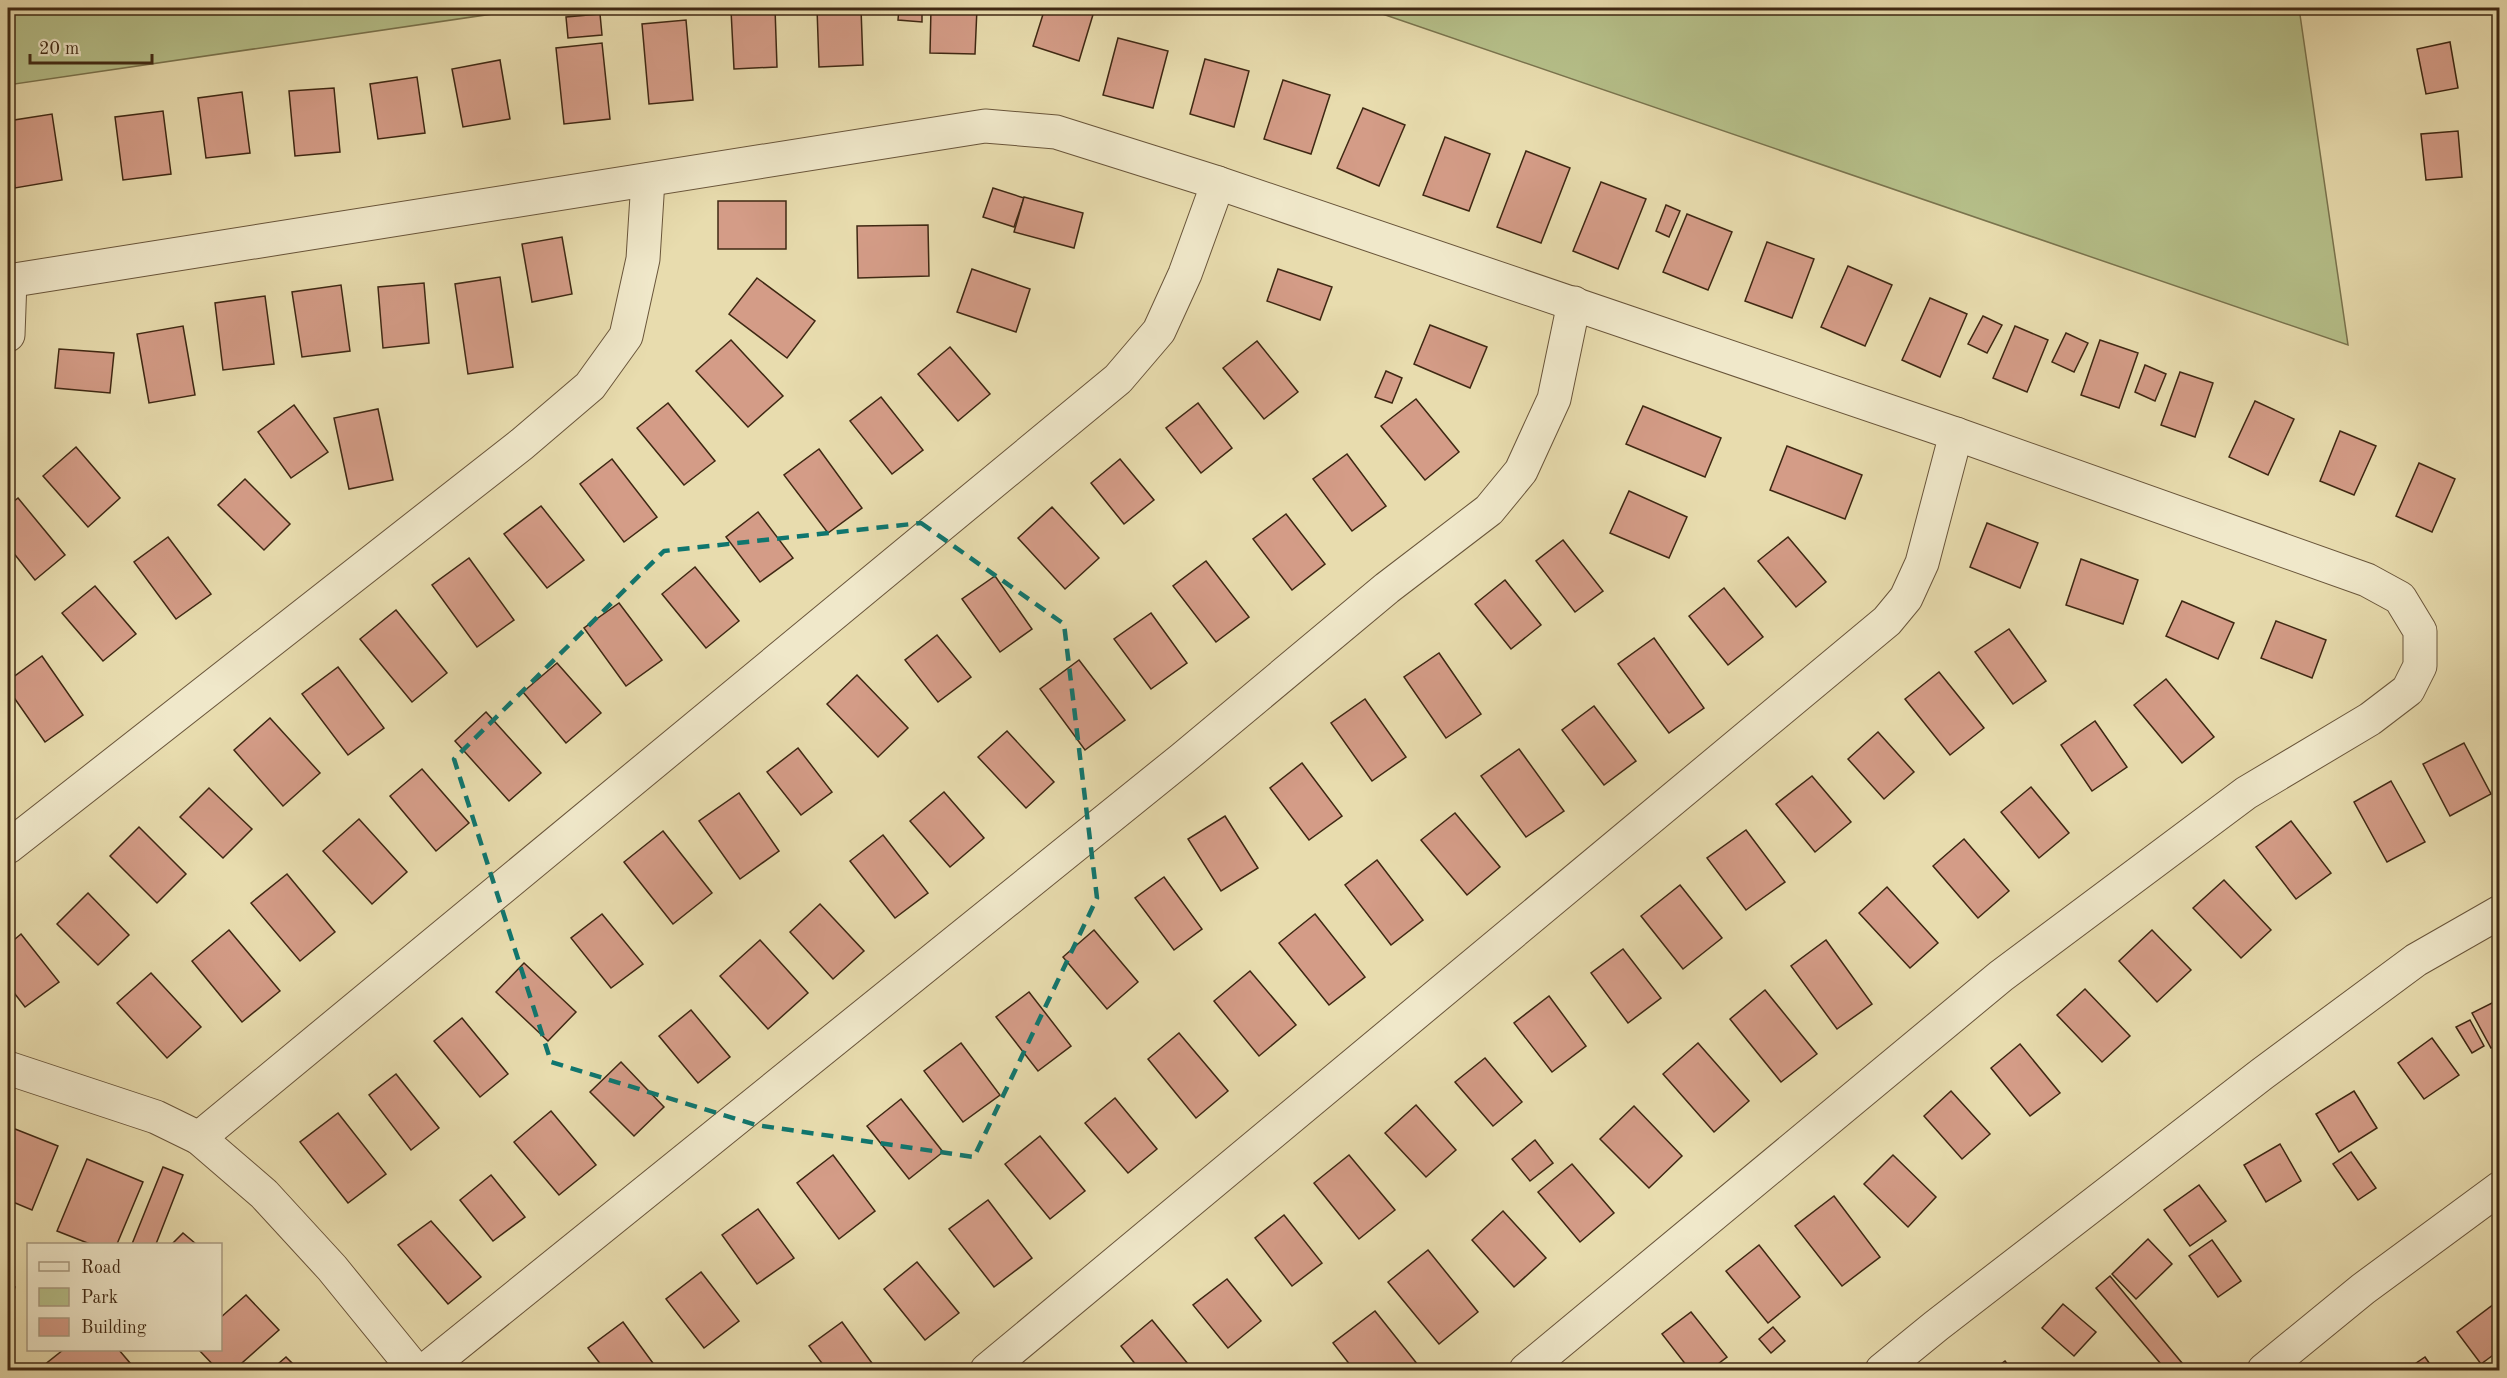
<svg xmlns="http://www.w3.org/2000/svg" width="2507" height="1378" font-family="'Old Standard TT',serif">
	<style>
		.green { fill: #b6c08a; stroke: #7a744e; stroke-width: 1.5 }
		.building { fill: #d49c87; stroke: #3f2813; stroke-width: 1.5 }
		.lines { fill: none; stroke-linecap: round; stroke-linejoin: round }
		.street-casing { stroke: #69553a; stroke-width: 35 }
		.street { stroke: #f0e8ca; stroke-width: 33 }
		.marked { fill: none; stroke: #0f766e; stroke-width: 4.5; stroke-dasharray: 12 8; stroke-linejoin: round }
	</style>
	<rect width="100%" height="100%" fill="#e8dcae"/>
	<filter id="stains"><feTurbulence type="fractalNoise" baseFrequency=".00333" numOctaves="4"/><feColorMatrix values="0 0 0 0 .2 0 0 0 0 .09 0 0 0 0 .02 0 0 0 .5 -.17"/></filter>
	<radialGradient id="worn" r=".72"><stop offset=".6" stop-color="#630" stop-opacity="0"/><stop offset="1" stop-color="#630" stop-opacity=".3"/></radialGradient>
	<g class="green">
		<path d="M8,8h525l-525,77z"/>
		<path d="M1365,8h934l49,337z"/>
	</g>
	<g class="building">
		<path d="M775,8l2,59 -43,2 -3,-59z"/>
		<path d="M817,8h44l2,57 -44,2z"/>
		<path d="M899,8h23v14l-24,-2z"/>
		<path d="M931,8h46l-2,46 -45,-1z"/>
		<path d="M1045,8h50l-16,53 -46,-15z"/>
		<path d="M600,14l2,21 -34,3 -2,-21z"/>
		<path d="M686,20l7,80 -44,4 -7,-80z"/>
		<path d="M1118,38l50,13 -15,57 -50,-13z"/>
		<path d="M2450,42l8,46 -32,6 -9,-45z"/>
		<path d="M602,43l8,76 -46,5 -8,-76z"/>
		<path d="M1205,59l44,12 -15,56 -44,-13z"/>
		<path d="M500,60l10,59 -47,8 -11,-58z"/>
		<path d="M417,77l8,56 -47,6 -8,-55z"/>
		<path d="M1283,80l47,15 -19,59 -47,-15z"/>
		<path d="M334,88l6,64 -45,4 -6,-65z"/>
		<path d="M242,92l8,61 -44,5 -8,-60z"/>
		<path d="M1363,108l42,17 -26,61 -42,-18z"/>
		<path d="M163,111l8,63 -48,6 -8,-63z"/>
		<path d="M52,114l10,66 -47,8 -7,-50v-17z"/>
		<path d="M2458,131l4,46 -36,3 -5,-46z"/>
		<path d="M1445,137l45,17 -21,57 -46,-16z"/>
		<path d="M1526,151l44,17 -29,75 -44,-16z"/>
		<path d="M1601,182l45,17 -28,70 -45,-18z"/>
		<path d="M993,188l31,10 -10,29 -31,-10z"/>
		<path d="M1024,197l59,16 -9,35 -60,-16z"/>
		<rect x="718" y="201" width="68" height="48"/>
		<path d="M1666,205l14,6 -11,26 -13,-6z"/>
		<path d="M1687,214l45,18 -24,58 -45,-18z"/>
		<path d="M928,225l1,51 -71,2 -1,-52z"/>
		<path d="M562,237l10,57 -40,8 -10,-58z"/>
		<path d="M1767,242l47,17 -22,59 -47,-17z"/>
		<path d="M1848,266l44,19 -27,61 -44,-19z"/>
		<path d="M972,269l58,20 -14,43 -59,-20z"/>
		<path d="M1278,269l54,18 -12,33 -53,-19z"/>
		<path d="M500,277l13,90 -45,7 -13,-90z"/>
		<path d="M757,278l58,43 -28,37 -58,-44z"/>
		<path d="M424,283l5,60 -46,5 -5,-61z"/>
		<path d="M341,285l9,66 -48,6 -10,-65z"/>
		<path d="M265,296l9,68 -51,6 -8,-67z"/>
		<path d="M1930,298l37,16 -27,63 -38,-17z"/>
		<path d="M1983,316l19,9 -15,28 -19,-9z"/>
		<path d="M1430,325l57,22 -17,41 -56,-24z"/>
		<path d="M183,326l12,69 -46,8 -12,-69z"/>
		<path d="M2015,326l33,14 -21,52 -34,-14z"/>
		<path d="M2066,333l22,10 -14,29 -22,-10z"/>
		<path d="M731,340l52,56 -35,31 -52,-56z"/>
		<path d="M2100,340l38,13 -19,55 -38,-13z"/>
		<path d="M1257,341l41,51 -34,27 -41,-51z"/>
		<path d="M950,347l40,47 -32,27 -40,-47z"/>
		<path d="M59,349l55,4 -4,40 -55,-5z"/>
		<path d="M2145,365l21,9 -11,27 -20,-9z"/>
		<path d="M1386,371l16,7 -10,25 -17,-6z"/>
		<path d="M2180,372l33,11 -18,54 -34,-12z"/>
		<path d="M881,397l42,53 -31,24 -42,-53z"/>
		<path d="M1416,399l43,53 -34,28 -44,-54z"/>
		<path d="M2255,401l39,18 -26,56 -39,-18z"/>
		<path d="M668,403l47,58 -31,24 -47,-57z"/>
		<path d="M1198,403l34,45 -31,25 -35,-45z"/>
		<path d="M294,405l34,47 -37,26 -33,-46z"/>
		<path d="M1643,406l78,32 -16,39 -79,-33z"/>
		<path d="M378,409l15,71 -44,9 -15,-71z"/>
		<path d="M2340,431l36,15 -22,49 -34,-14z"/>
		<path d="M1787,446l75,29 -17,44 -75,-29z"/>
		<path d="M76,447l44,51 -32,29 -45,-51z"/>
		<path d="M819,449l43,59 -34,25 -44,-58z"/>
		<path d="M1347,454l39,52 -34,25 -39,-52z"/>
		<path d="M612,459l45,58 -33,25 -44,-58z"/>
		<path d="M1120,459l34,41 -30,24 -33,-41z"/>
		<path d="M2419,463l36,16 -23,53 -36,-16z"/>
		<path d="M245,479l45,45 -26,26 -46,-45z"/>
		<path d="M1629,491l58,26 -18,41 -59,-25z"/>
		<path d="M18,498l47,57 -30,25 -27,-34v-40z"/>
		<path d="M541,506l43,54 -37,28 -43,-54z"/>
		<path d="M1052,507l47,51 -34,31 -47,-51z"/>
		<path d="M758,512l35,46 -33,24 -34,-45z"/>
		<path d="M1286,514l39,50 -33,26 -39,-51z"/>
		<path d="M1987,523l51,20 -18,45 -50,-21z"/>
		<path d="M168,537l43,57 -35,25 -42,-57z"/>
		<path d="M1788,537l38,45 -30,25 -38,-46z"/>
		<path d="M1563,540l40,51 -28,21 -39,-51z"/>
		<path d="M469,558l45,62 -37,27 -45,-62z"/>
		<path d="M2081,559l57,21 -15,44 -57,-19z"/>
		<path d="M1206,561l43,56 -33,25 -43,-56z"/>
		<path d="M695,567l44,54 -33,27 -44,-54z"/>
		<path d="M995,576l37,53 -32,23 -38,-53z"/>
		<path d="M1505,580l36,45 -30,24 -36,-45z"/>
		<path d="M95,586l41,48 -33,27 -41,-48z"/>
		<path d="M1724,588l39,49 -35,28 -39,-49z"/>
		<path d="M2182,601l52,22 -16,36 -52,-23z"/>
		<path d="M619,603l43,57 -36,26 -42,-58z"/>
		<path d="M396,610l51,63 -35,29 -52,-63z"/>
		<path d="M1151,613l36,50 -36,26 -37,-50z"/>
		<path d="M2276,621l50,19 -14,38 -51,-20z"/>
		<path d="M2009,629l37,52 -33,23 -38,-52z"/>
		<path d="M937,635l34,42 -33,25 -33,-42z"/>
		<path d="M1654,638l50,70 -35,25 -51,-69z"/>
		<path d="M1439,653l42,61 -35,24 -42,-61z"/>
		<path d="M42,656l41,59 -38,27 -37,-53v-8z"/>
		<path d="M1079,660l46,60 -40,30 -45,-61z"/>
		<path d="M557,663l44,50 -35,30 -43,-51z"/>
		<path d="M338,667l46,61 -36,27 -46,-61z"/>
		<path d="M1939,672l45,56 -34,27 -45,-56z"/>
		<path d="M857,675l51,53 -30,29 -51,-53z"/>
		<path d="M2166,679l48,58 -32,26 -48,-58z"/>
		<path d="M1365,699l41,58 -34,24 -41,-58z"/>
		<path d="M1594,706l42,55 -32,24 -42,-55z"/>
		<path d="M486,712l55,61 -32,28 -54,-60z"/>
		<path d="M270,718l50,55 -37,33 -49,-56z"/>
		<path d="M2095,721l32,46 -35,24 -31,-46z"/>
		<path d="M1007,731l47,51 -28,26 -48,-51z"/>
		<path d="M1878,732l36,40 -30,27 -36,-40z"/>
		<path d="M2464,743l27,51 -41,22 -27,-52z"/>
		<path d="M798,748l34,44 -31,23 -34,-43z"/>
		<path d="M1519,749l45,62 -38,26 -45,-61z"/>
		<path d="M1302,763l40,53 -33,24 -39,-52z"/>
		<path d="M422,769l47,54 -33,28 -46,-55z"/>
		<path d="M1812,776l39,46 -36,30 -39,-48z"/>
		<path d="M2391,781l34,61 -38,20 -33,-60z"/>
		<path d="M2031,787l38,46 -30,25 -38,-46z"/>
		<path d="M209,788l43,41 -29,29 -43,-41z"/>
		<path d="M944,792l40,46 -34,29 -40,-46z"/>
		<path d="M739,793l40,58 -39,28 -41,-58z"/>
		<path d="M1455,813l45,54 -33,28 -46,-55z"/>
		<path d="M1225,816l33,52 -37,23 -33,-52z"/>
		<path d="M359,819l48,53 -35,32 -49,-53z"/>
		<path d="M2291,821l40,52 -35,26 -40,-52z"/>
		<path d="M139,827l47,47 -29,29 -47,-47z"/>
		<path d="M1746,830l39,52 -39,28 -39,-52z"/>
		<path d="M663,831l49,62 -39,31 -49,-62z"/>
		<path d="M883,835l45,58 -33,25 -45,-57z"/>
		<path d="M1964,839l45,52 -31,27 -45,-52z"/>
		<path d="M1377,860l46,60 -32,25 -46,-60z"/>
		<path d="M287,874l48,58 -35,29 -49,-58z"/>
		<path d="M1164,877l38,52 -28,21 -39,-52z"/>
		<path d="M2224,880l47,50 -30,28 -48,-50z"/>
		<path d="M1680,885l42,53 -39,31 -42,-53z"/>
		<path d="M1887,887l51,56 -28,25 -51,-55z"/>
		<path d="M88,893l41,42 -31,30 -41,-41z"/>
		<path d="M820,904l44,47 -31,28 -43,-47z"/>
		<path d="M602,914l41,50 -32,24 -40,-50z"/>
		<path d="M1315,914l50,63 -36,28 -50,-62z"/>
		<path d="M229,930l51,61 -38,31 -50,-61z"/>
		<path d="M1094,930l44,52 -31,27 -44,-52z"/>
		<path d="M2152,930l39,40 -34,32 -38,-41z"/>
		<path d="M21,934l38,48 -34,25 -17,-22v-40z"/>
		<path d="M760,940l48,53 -40,36 -48,-53z"/>
		<path d="M1826,940l46,64 -35,25 -46,-63z"/>
		<path d="M1623,949l38,49 -33,25 -37,-50z"/>
		<path d="M524,963l52,49 -28,29 -52,-49z"/>
		<path d="M1250,971l46,54 -37,31 -45,-55z"/>
		<path d="M151,973l50,54 -34,31 -50,-55z"/>
		<path d="M2085,989l45,47 -28,26 -45,-47z"/>
		<path d="M1765,990l52,64 -36,28 -51,-63z"/>
		<path d="M1029,992l42,54 -33,25 -42,-54z"/>
		<path d="M1549,996l37,50 -34,26 -38,-49z"/>
		<path d="M2500,999v45l-9,4 -19,-35z"/>
		<path d="M691,1010l39,47 -32,26 -39,-47z"/>
		<path d="M462,1018l46,56 -28,23 -46,-56z"/>
		<path d="M2470,1020l14,26 -12,7 -16,-26z"/>
		<path d="M1179,1033l49,58 -32,27 -48,-59z"/>
		<path d="M2432,1038l27,37 -35,24 -26,-36z"/>
		<path d="M961,1043l39,52 -37,27 -39,-51z"/>
		<path d="M1698,1043l51,58 -35,31 -51,-58z"/>
		<path d="M2020,1044l40,49 -30,23 -39,-48z"/>
		<path d="M1485,1058l37,44 -29,24 -38,-44z"/>
		<path d="M621,1062l43,45 -30,29 -44,-44z"/>
		<path d="M396,1074l43,54 -28,22 -42,-55z"/>
		<path d="M1951,1091l39,43 -28,25 -38,-43z"/>
		<path d="M2354,1091l23,37 -38,24 -23,-38z"/>
		<path d="M1115,1098l42,51 -29,24 -43,-50z"/>
		<path d="M901,1099l42,53 -34,27 -42,-53z"/>
		<path d="M1416,1105l40,45 -30,27 -41,-44z"/>
		<path d="M1634,1106l48,50 -33,32 -49,-49z"/>
		<path d="M551,1111l45,54 -37,30 -45,-53z"/>
		<path d="M338,1113l48,61 -38,29 -48,-61z"/>
		<path d="M10,1127l48,19 -26,64 -24,-10v-68z"/>
		<path d="M1040,1136l45,55 -35,28 -45,-55z"/>
		<path d="M1535,1140l18,23 -23,18 -18,-22z"/>
		<path d="M2280,1144l21,37 -35,21 -22,-37z"/>
		<path d="M2351,1152l25,36 -18,12 -25,-36z"/>
		<path d="M833,1155l42,56 -36,28 -42,-56z"/>
		<path d="M1349,1155l46,55 -36,29 -45,-56z"/>
		<path d="M1893,1155l43,42 -28,30 -44,-43z"/>
		<path d="M87,1159l56,23 -26,62h-27l-33,-13z"/>
		<path d="M1572,1164l42,49 -34,29 -42,-50z"/>
		<path d="M163,1167l20,8 -27,69h-24z"/>
		<path d="M491,1175l34,42 -32,24 -33,-41z"/>
		<path d="M2199,1185l27,36 -36,25 -26,-36z"/>
		<path d="M1834,1196l46,61 -38,29 -47,-60z"/>
		<path d="M988,1200l44,58 -38,29 -45,-58z"/>
		<path d="M758,1209l36,49 -37,26 -35,-49z"/>
		<path d="M1503,1211l43,47 -32,29 -42,-47z"/>
		<path d="M1284,1215l38,48 -30,23 -37,-48z"/>
		<path d="M431,1221l50,56 -33,27 -50,-59z"/>
		<path d="M183,1233l13,11h-24z"/>
		<path d="M2148,1239l24,25 -36,35 -24,-25z"/>
		<path d="M2212,1240l29,41 -23,16 -29,-41z"/>
		<path d="M1759,1245l41,52 -32,26 -42,-52z"/>
		<path d="M1428,1250l50,62 -39,32 -51,-62z"/>
		<path d="M917,1262l42,51 -34,27 -41,-51z"/>
		<path d="M701,1272l38,49 -35,27 -38,-49z"/>
		<path d="M2110,1276l72,87 -9,7h-7l-70,-82z"/>
		<path d="M1227,1279l34,42 -33,27 -35,-43z"/>
		<path d="M8,1284l7,3 -7,19z"/>
		<path d="M246,1295l33,35 -45,40h-16l-19,-20h21v-32z"/>
		<path d="M2498,1301l2,49 -19,14 -24,-32z"/>
		<path d="M2063,1304l33,28 -22,24 -32,-28z"/>
		<path d="M1375,1311l47,59h-68l-21,-27z"/>
		<path d="M1691,1312l36,45 -17,13h-20l-28,-36z"/>
		<path d="M1152,1320l41,50h-53l-19,-24z"/>
		<path d="M623,1322l35,48h-53l-17,-22z"/>
		<path d="M842,1322l35,48h-50l-18,-24z"/>
		<path d="M1773,1327l12,14 -14,12 -12,-14z"/>
		<path d="M63,1350h56l11,13 -9,7h-75l-3,-4z"/>
		<path d="M286,1357l13,13h-28z"/>
		<path d="M2425,1357l9,13h-28z"/>
		<path d="M2005,1361l7,9h-19z"/>
	</g>
	<g class="lines">
		<g class="street-casing">
			<g id="street">
				<path d="M8,281l977,-155 71,6 162,51 738,251 411,146 33,18 20,33v35l-12,24 -38,29 -124,74 -245,183 -475,394"/>
				<path d="M8,335l2,-55"/>
				<path d="M8,847l514,-403 68,-58 36,-50 17,-77 5,-79"/>
				<path d="M8,1068l148,49 43,21 65,56 68,74 83,102"/>
				<path d="M199,1138l919,-759 41,-48 26,-57 33,-91"/>
				<path d="M425,1370l757,-611 205,-171 102,-78 32,-39 33,-72 20,-96"/>
				<path d="M987,1370l900,-749 19,-23 16,-35 34,-129"/>
				<path d="M1882,1370l54,-44 326,-252 154,-114 84,-48"/>
				<path d="M2264,1370l99,-81 137,-101"/>
			</g>
		</g>
		<use href="#street" class="street"/>
	</g>
	<path class="marked" d="M921,523l143,101 33,274 -123,259 -218,-32 -205,-63 -97,-303 210,-208z"/>
	<rect width="2507" height="1378" fill="none" stroke="#e8dcae" stroke-width="30"/>
	<rect x="9" y="9" width="2489" height="1360" fill="none" stroke="#3f2813" stroke-width="3"/>
	<rect x="15" y="15" width="2477" height="1348" fill="none" stroke="#3f2813" stroke-width="1.5"/>
	<rect x="27" y="1243" width="195" height="108" fill="#f0e8ca" stroke="#a99b81" stroke-width="1.5"/>
	<rect x="39" y="1262" width="30" height="9" fill="#f0e8ca" stroke="#a99b81" stroke-width="1.5"/>
	<text x="81" y="1273" font-size="18" fill="#3f2813">Road</text>
	<rect x="39" y="1288" width="30" height="18" fill="#b6c08a" stroke="#a99b81" stroke-width="1.5"/>
	<text x="81" y="1303" font-size="18" fill="#3f2813">Park</text>
	<rect x="39" y="1318" width="30" height="18" fill="#d49c87" stroke="#a99b81" stroke-width="1.5"/>
	<text x="81" y="1333" font-size="18" fill="#3f2813">Building</text>
	<path d="M30 54v9h122v-9" fill="none" stroke="#3f2813" stroke-width="3"/>
	<text x="39" y="54" font-size="18" fill="#3f2813" stroke="#f0e8ca" stroke-width="4.5" paint-order="stroke">20 m</text>
	<rect width="100%" height="100%" filter="url(#stains)"/>
	<rect width="100%" height="100%" fill="url(#worn)"/>
</svg>
